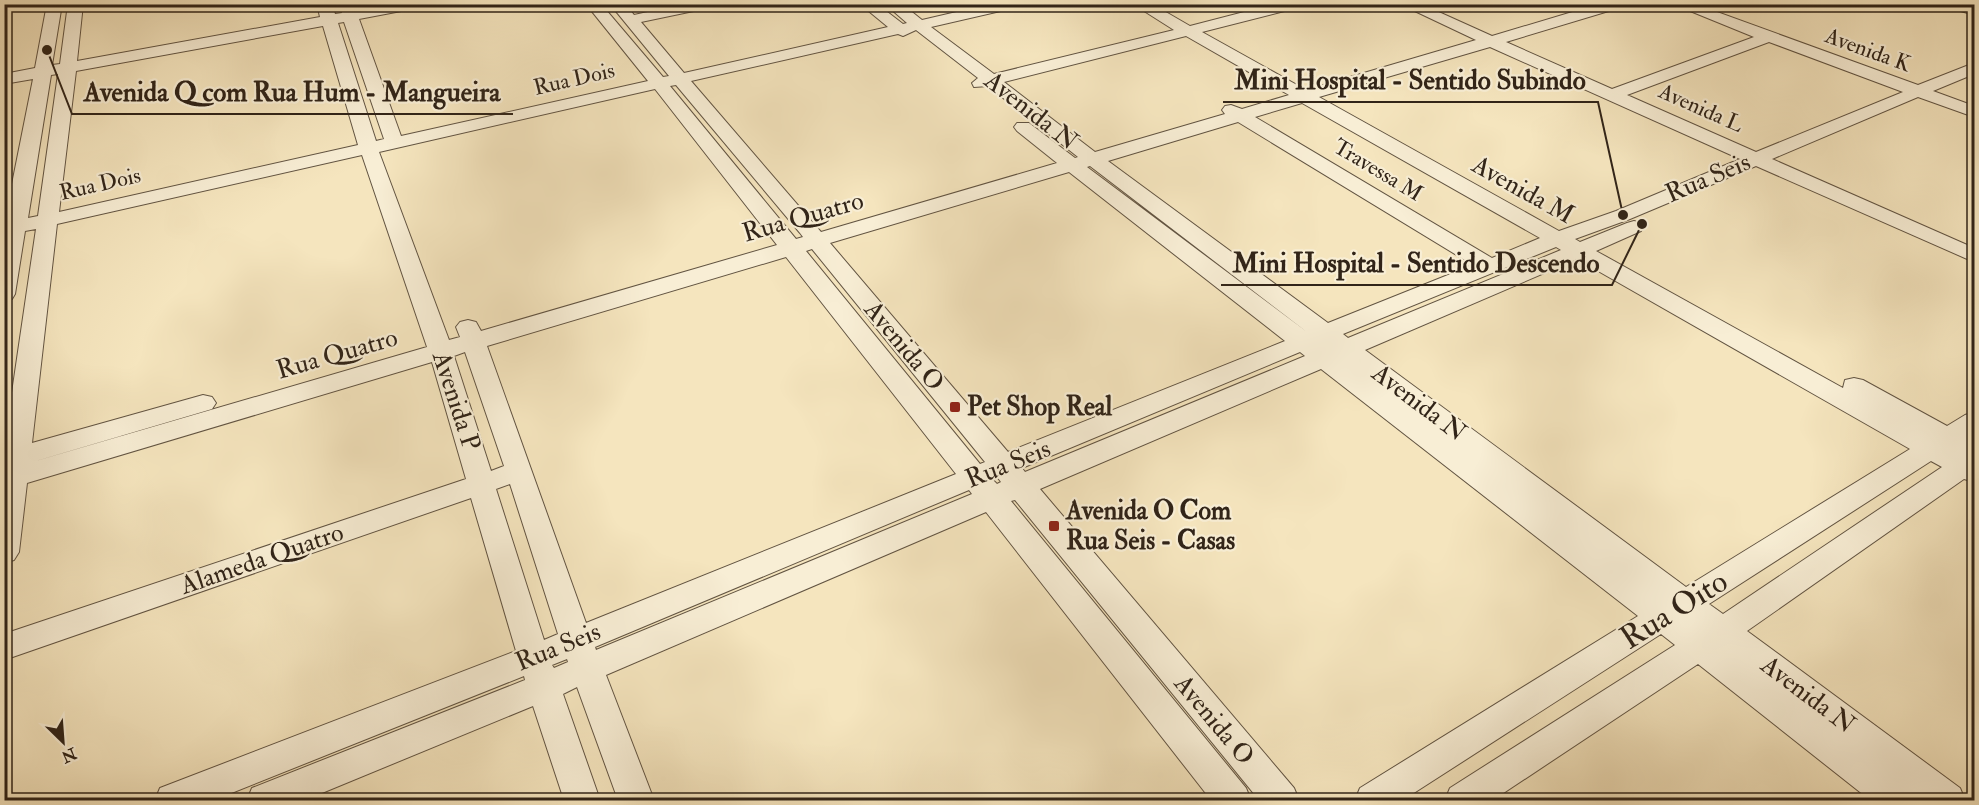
<svg xmlns="http://www.w3.org/2000/svg" width="1979" height="805" font-family="'IM FELL Double Pica',serif">
	<style>
		.lines { fill: none; stroke-linecap: round; stroke-linejoin: round }
		.minor-casing { stroke: #625442; stroke-width: 2 }
		.minor { fill: #f8eed5; fill-rule: evenodd }
		.poi-dot { fill: #8f2418; stroke: #f8eed5; stroke-width: 2 }
		.labels { text-anchor: middle; dominant-baseline: central; stroke-width: 4.5; stroke-linejoin: round; paint-order: stroke }
		.far-street-label { font-size: 22px; fill: #312418; stroke: #f8eed5 }
		.street-label { font-size: 26px; fill: #312418; stroke: #f8eed5 }
		.poi-label { font-size: 26px; font-weight: bold; fill: #312418; stroke: #f8eed5; text-anchor: start }
		.near-street-label { font-size: 32px; fill: #312418; stroke: #f8eed5 }
		.leader { fill: none; stroke: #312418; stroke-width: 2 }
		.callout-dot { fill: #312418; stroke: #f8eed5; stroke-width: 2 }
		.callout-label { font-size: 27px; text-anchor: middle; font-weight: bold; fill: #312418; stroke: #f8eed5; stroke-width: 4.5; stroke-linejoin: round; paint-order: stroke }
	</style>
	<rect width="100%" height="100%" fill="#f5e5be"/>
	<filter id="stains"><feTurbulence type="fractalNoise" baseFrequency=".00333" numOctaves="4"/><feColorMatrix values="0 0 0 0 .2 0 0 0 0 .09 0 0 0 0 .02 0 0 0 .5 -.17"/></filter>
	<radialGradient id="worn" r=".72"><stop offset=".6" stop-color="#630" stop-opacity="0"/><stop offset="1" stop-color="#630" stop-opacity=".3"/></radialGradient>
	<g class="lines">
		<g class="minor-casing">
			<g id="minor">
				<path d="M47,4h15l-10,61 8,-1 8,-60h15l-6,57 243,-44 -3,-13h15l3,10 7,-1 -3,-9h15l2,7 33,-7h35l-7,4 -58,11 42,117 247,-55 -62,-77h15l62,73 6,-1 -59,-72h15l9,11 50,-11h31l-7,4 -67,14 43,51 204,-46 -28,-23h17l26,20 4,-1 -22,-19h17l20,16 69,-16h29l-2,3 -87,20 63,47 180,-44 -41,-26h19l38,22 85,-22h27l-2,3 -98,25 104,58 170,-50 -76,-36h21l71,32 107,-32h25l-2,3 -116,35 106,47 142,-52 -81,-33h22l223,81 56,-22v11l-41,17 41,15v11l-56,-20 -146,62 202,89v14l-218,-96 -126,53 -55,20 5,3 47,-19 7,-2 7,2 3,4 -3,4 -45,20 247,137 2,-8 9,-2 9,2 84,46 18,-11 9,-3v21l-7,4 7,5v40l-10,-3 -217,152 213,157 5,12h-46l-6,-4 2,4h-45l-172,-136 -205,136h-48l5,-12 225,-143 -14,-11 -258,166h-48l5,-12 278,-172 -317,-247 -281,120 254,299 5,12h-40l-244,-300 -4,1 235,287 5,12h-40l-225,-288 -380,163 48,125h-36l-41,-113 -14,7 37,106h-36l-31,-94 -228,94h-58l5,-12 273,-108 -1,-4 -310,124h-59l5,-12 356,-137 -45,-153 -467,162v-26l462,-155 -34,-117 -405,121 -8,69 -5,8 -10,3v-116l32,-218 -11,2 -10,63 -3,5 -8,2v-77l29,-145 -29,5v-10l31,-6zM344,22l40,117 -8,2 -38,-118zM323,26l35,119 -299,67 17,-141zM916,30l62,48 -6,5 2,4 14,-1 90,71 -3,1 -46,-35h-12l-3,4 3,4 40,32 -236,69 -130,-151 207,-47 5,2zM1186,36l103,59 -47,14 -11,-4 -6,1 -3,4 3,4 -130,38 -91,-70zM1769,42l134,50 -147,60 -129,-57zM1490,47l250,112 -124,52 -57,20 -240,-134zM58,74l-20,142 -10,2 23,-143zM676,85l124,148 3,4 -7,2 -126,-153zM655,89l122,156 -296,86 -5,-9 -8,-2 -8,2 -4,5 4,10 -11,3 -70,-188zM1302,103l238,135 -48,20 -237,-141zM1238,122l235,143 -145,58 -220,-162zM362,155l65,192 -398,116 183,-54 4,-6 -4,-6 -9,-2 -171,48 25,-219zM1090,166l217,166 -220,-165zM1069,172l216,169 -277,111 -178,-209zM1556,247l5,3 -213,88 -5,-4zM812,249l173,213 -5,2 -174,-213zM786,257l170,217 -370,149 -99,-277zM1577,259l333,190 -224,138 -321,-237zM465,352l39,114 -13,5 -37,-115zM1300,352l5,4 -280,116 -3,-4zM1931,461l11,6 -219,147 -14,-10zM998,478l3,4 -4,2 -4,-4zM510,484l48,150 -14,6 -48,-151zM969,490l3,4 -376,156 -1,-3zM567,659l1,3 -14,6 -2,-3z"/>
				<path d="M1946,4l28,2v9l-26,-8z"/>
			</g>
		</g>
		<use href="#minor" class="minor"/>
	</g>
	<g class="poi-dot">
		<rect x="949" y="401" width="12" height="12" rx="3"/>
		<rect x="1048" y="520" width="12" height="12" rx="3"/>
	</g>
	<g class="labels">
		<g class="far-street-label">
			<text transform="translate(1868 50) rotate(20)">Avenida K</text>
			<text transform="translate(574 79) rotate(-13)">Rua Dois</text>
			<text transform="translate(1701 108) rotate(24)">Avenida L</text>
			<text transform="translate(1378 170) rotate(31)">Travessa M</text>
			<text transform="translate(100 184) rotate(-13)">Rua Dois</text>
		</g>
		<g class="street-label">
			<text transform="translate(1031 111) rotate(38)">Avenida N</text>
			<text transform="translate(1708 178) rotate(-23)">Rua Seis</text>
			<text transform="translate(1523 190) rotate(29)">Avenida M</text>
			<text transform="translate(803 217) rotate(-16)">Rua Quatro</text>
			<text transform="translate(904 346) rotate(50)">Avenida O</text>
			<text transform="translate(337 354) rotate(-16)">Rua Quatro</text>
			<text transform="translate(456 401) rotate(72)">Avenida P</text>
			<text transform="translate(1419 403) rotate(37)">Avenida N</text>
			<text transform="translate(1008 464) rotate(-22)">Rua Seis</text>
			<text transform="translate(262 559) rotate(-19)">Alameda Quatro</text>
			<text transform="translate(558 647) rotate(-22)">Rua Seis</text>
			<text transform="translate(1808 695) rotate(37)">Avenida N</text>
			<text transform="translate(1214 720) rotate(50)">Avenida O</text>
		</g>
		<g class="poi-label">
			<text x="967" y="407">Pet Shop Real</text>
			<text x="1066" y="511">Avenida O Com<tspan x="1066" dy="30">Rua Seis - Casas</tspan></text>
		</g>
		<g class="near-street-label">
			<text transform="translate(1674 610) rotate(-32)">Rua Oito</text>
		</g>
	</g>
	<path class="leader" d="M1623 215L1598 102H1223M47 50L72 114H513M1642 224L1612 285H1221"/>
	<g class="callout-dot">
		<circle cx="1623" cy="215" r="6"/>
		<circle cx="47" cy="50" r="6"/>
		<circle cx="1642" cy="224" r="6"/>
	</g>
	<g class="callout-label">
		<text x="1410" y="89">Mini Hospital - Sentido Subindo</text>
		<text x="292" y="101">Avenida Q com Rua Hum - Mangueira</text>
		<text x="1416" y="272">Mini Hospital - Sentido Descendo</text>
	</g>
	<rect width="1979" height="805" fill="none" stroke="#f5e5be" stroke-width="24"/>
	<rect x="6" y="6" width="1967" height="793" fill="none" stroke="#312418" stroke-width="3"/>
	<rect x="12" y="12" width="1955" height="781" fill="none" stroke="#312418" stroke-width="1.5"/>
	<g transform="translate(63 742) rotate(155)" stroke="#f8eed5" stroke-width="4.5" paint-order="stroke">
	<path d="M0-4.5L10 22L0 15L-10 22Z" fill="#312418"/>
	<text y="-9" font-size="16" font-weight="bold" text-anchor="middle" fill="#312418">N</text>
	</g>
	<rect width="100%" height="100%" filter="url(#stains)"/>
	<rect width="100%" height="100%" fill="url(#worn)"/>
</svg>
